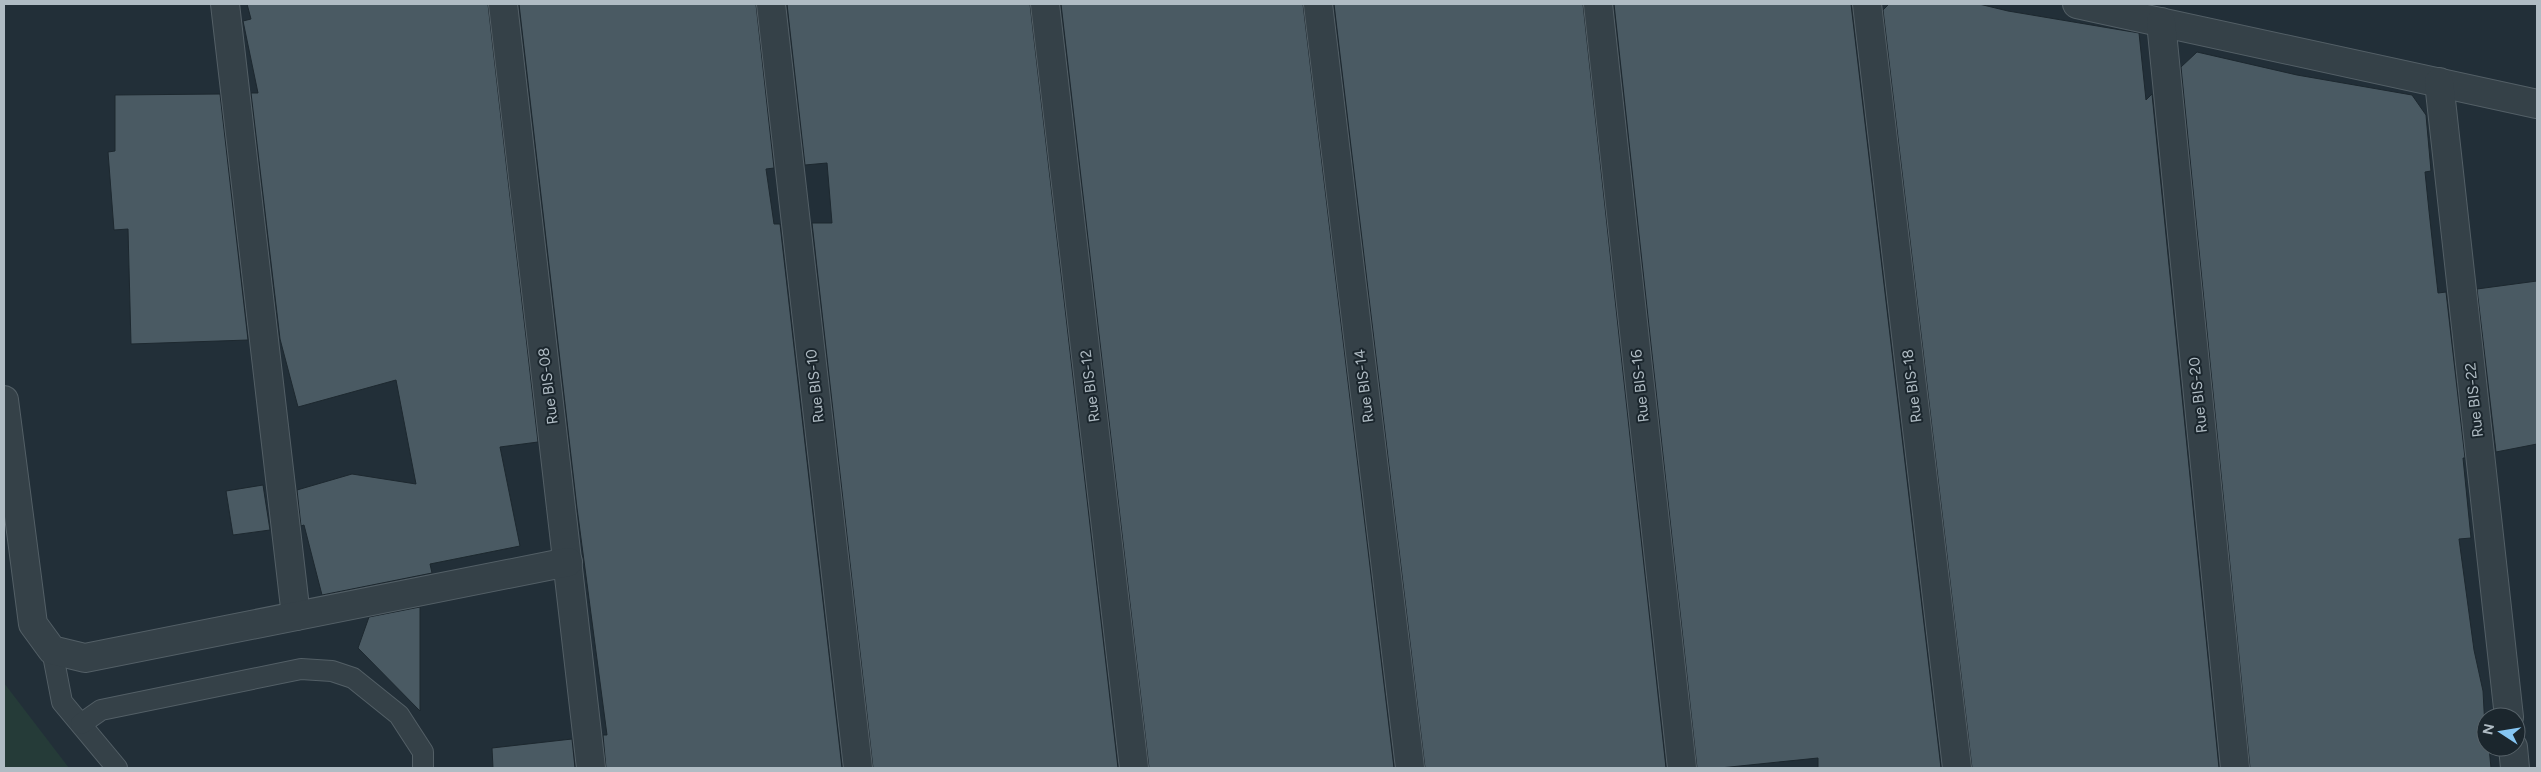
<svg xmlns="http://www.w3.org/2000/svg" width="2541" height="772" font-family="Figtree,sans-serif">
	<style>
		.green { fill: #253b38 }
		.building { fill: #4a5a63; stroke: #1d282f }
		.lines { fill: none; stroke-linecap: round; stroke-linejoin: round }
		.service-casing { stroke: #535f66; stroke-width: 22 }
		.minor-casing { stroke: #535f66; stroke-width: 30 }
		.service { stroke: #354148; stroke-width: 20 }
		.minor { stroke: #354148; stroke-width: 28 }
		.labels { text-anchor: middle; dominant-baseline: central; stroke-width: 4; stroke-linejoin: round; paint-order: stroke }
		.street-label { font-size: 15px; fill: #b0bcc4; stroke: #1b262d }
	</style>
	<rect width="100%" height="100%" fill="#222f38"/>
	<path class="green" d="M4,683l65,85h-65z"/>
	<g class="building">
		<path d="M247,4h241l50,438 -38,5 20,99 -90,18 2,9 -110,22 -18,-70 -3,1 -4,-36 55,-16 64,10 -20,-104 -98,27 -18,-68 -29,-246h7l-15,-72 8,-2z"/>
		<path d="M519,4h237l18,164 -8,1 8,55h6l62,544h-236l-3,-33h4l-30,-227z"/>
		<path d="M787,4h243l88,764h-245l-61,-545h20l-5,-60 -22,2z"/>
		<path d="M1061,4h242l91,764h-245z"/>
		<path d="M1334,4h249l83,764h-241z"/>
		<path d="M1614,4h237l90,764h-123v-10l-98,10h-23z"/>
		<path d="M1889,4h90l29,7 131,22 7,67 6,-6 67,674h-247l-89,-758z"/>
		<path d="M2197,52l100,23 115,20 14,20 5,56 -6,1 4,39 9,82 8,-1 19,166h-2l8,80 -12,1 15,111 9,41 3,56h3l2,21h-241l-69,-701z"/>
		<path d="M220,94l28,246 -117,4 -3,-115 -14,1 -6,-78 7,-1v-56z"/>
		<path d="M2537,281v163l-41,8 -19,-163z"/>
		<path d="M263,485l7,45 -37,5 -7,-44z"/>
		<path d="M420,607v104l-62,-63 11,-31z"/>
		<path d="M572,739l3,29h-82l-1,-20z"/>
	</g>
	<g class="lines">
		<g class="service-casing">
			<g id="service">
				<path d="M52,650l10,52 55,66"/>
				<path d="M81,724l20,-14 200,-41 31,2 21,7 46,37 24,37v16"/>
			</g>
		</g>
		<g class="minor-casing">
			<g id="minor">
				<path d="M225,4l71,612"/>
				<path d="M503,4l88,764"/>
				<path d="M771,4l87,764"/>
				<path d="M1045,4l89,764"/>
				<path d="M1318,4l92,764"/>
				<path d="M1598,4l84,764"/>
				<path d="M1867,4l90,764"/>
				<path d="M2077,4l460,100"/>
				<path d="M2161,22l74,746"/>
				<path d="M2439,82l70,635"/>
				<path d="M4,400l29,224 19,26 33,8 483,-96"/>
				<path d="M2513,747l2,21"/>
			</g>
		</g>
		<use href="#service" class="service"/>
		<use href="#minor" class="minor"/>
	</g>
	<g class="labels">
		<g class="street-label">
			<text transform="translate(548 386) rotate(-97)">Rue BIS-08</text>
			<text transform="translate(815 386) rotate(-96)">Rue BIS-10</text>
			<text transform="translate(1090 386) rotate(-97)">Rue BIS-12</text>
			<text transform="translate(1364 386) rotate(-97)">Rue BIS-14</text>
			<text transform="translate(1640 386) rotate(-96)">Rue BIS-16</text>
			<text transform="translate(1912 386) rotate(-97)">Rue BIS-18</text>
			<text transform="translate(2198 395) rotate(-96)">Rue BIS-20</text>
			<text transform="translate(2474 400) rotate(-96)">Rue BIS-22</text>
		</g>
	</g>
	<rect width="2541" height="772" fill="none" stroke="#b0bcc4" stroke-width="10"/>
	<g transform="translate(2501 732) rotate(282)"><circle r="24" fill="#1b262d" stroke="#576269"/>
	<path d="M0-4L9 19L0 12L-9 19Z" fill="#86c6f3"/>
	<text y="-8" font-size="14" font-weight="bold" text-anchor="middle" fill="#b0bcc4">N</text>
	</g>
</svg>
